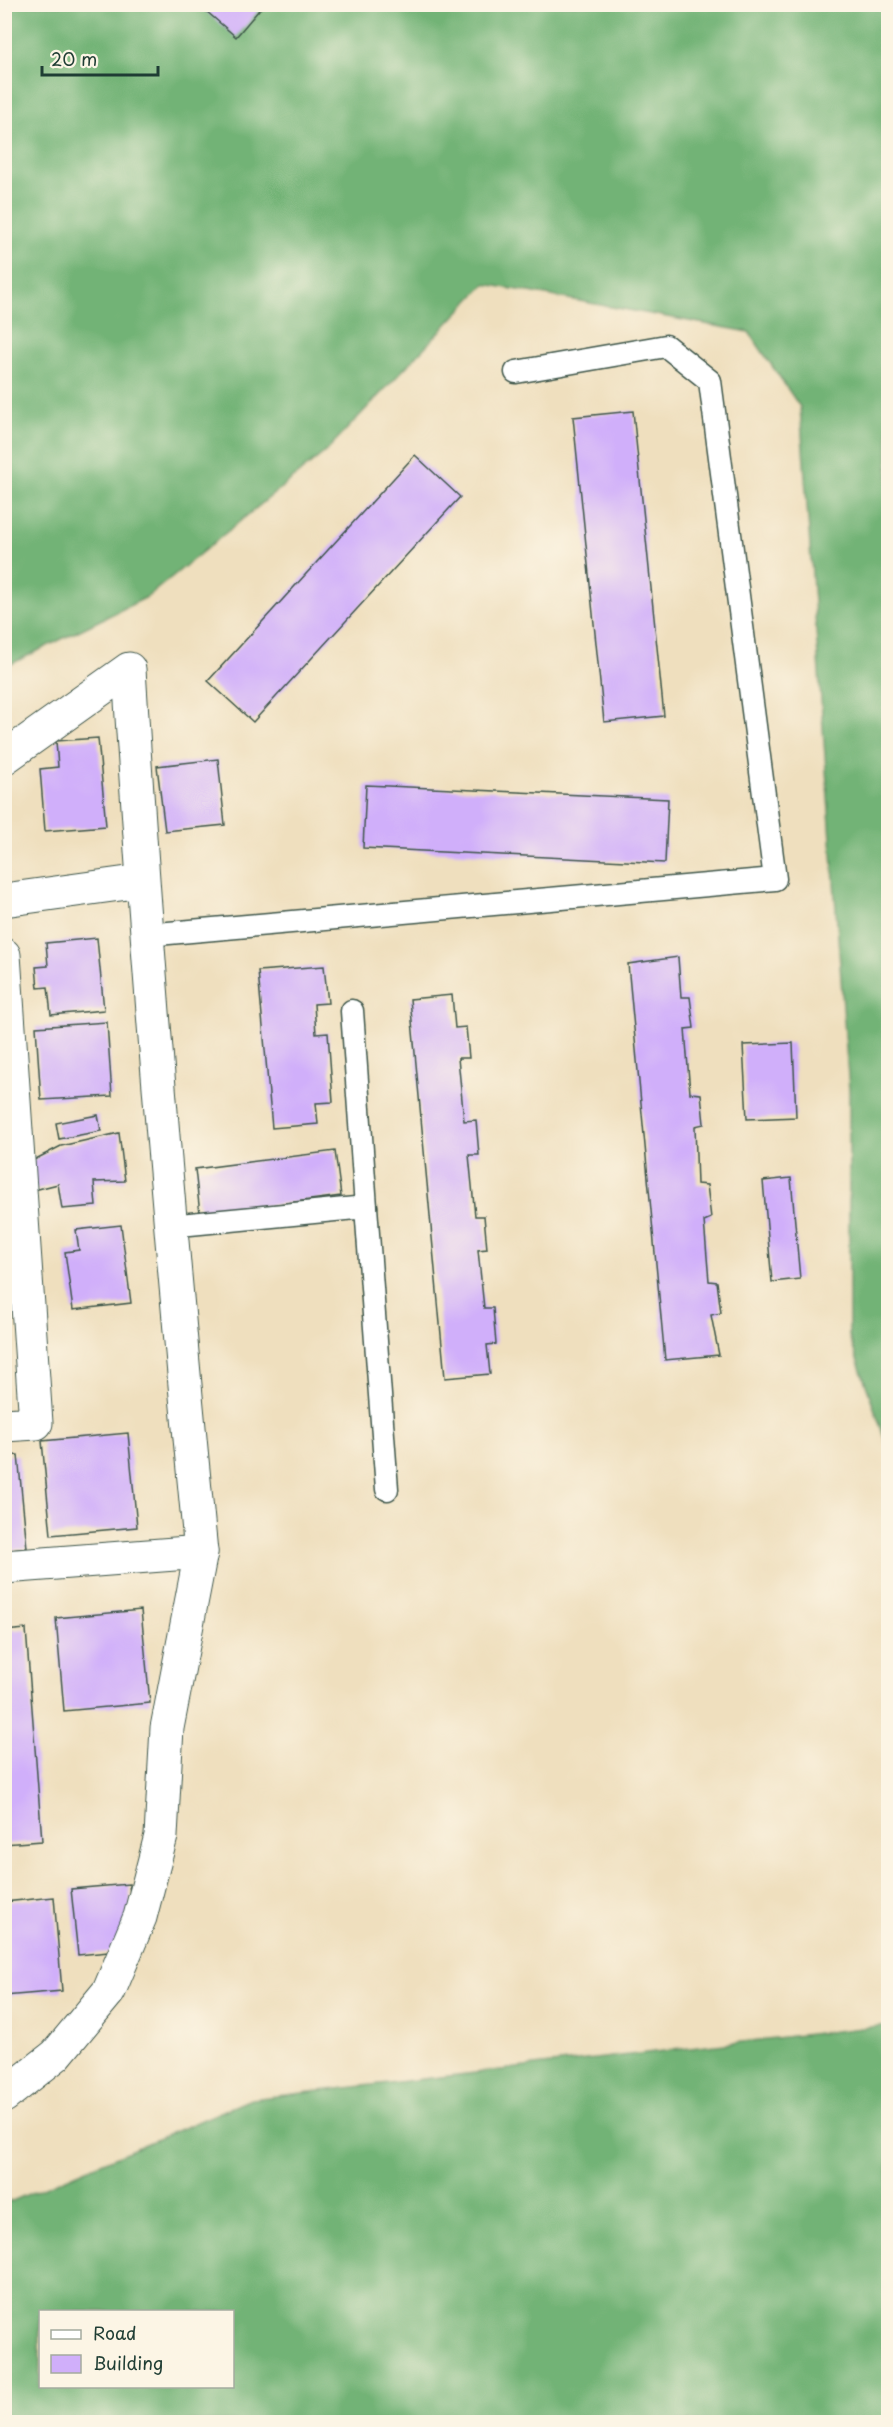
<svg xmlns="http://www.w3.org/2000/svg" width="893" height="2427" font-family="'Playpen Sans',sans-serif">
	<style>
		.forest { fill: #72b376; stroke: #487855; stroke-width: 1.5; fill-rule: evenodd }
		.building { fill: #d0affa }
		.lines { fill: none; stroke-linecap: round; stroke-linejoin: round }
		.lane-casing { stroke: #3e5549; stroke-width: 25 }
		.street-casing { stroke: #3e5549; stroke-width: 35 }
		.secondary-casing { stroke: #3e5549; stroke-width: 35 }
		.lane { stroke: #fff; stroke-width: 22 }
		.street { stroke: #fff; stroke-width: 33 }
		.secondary { stroke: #fff; stroke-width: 33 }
	</style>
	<rect width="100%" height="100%" fill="#fcf5e5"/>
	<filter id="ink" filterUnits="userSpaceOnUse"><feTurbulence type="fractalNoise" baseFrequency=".0167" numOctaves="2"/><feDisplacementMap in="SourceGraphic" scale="12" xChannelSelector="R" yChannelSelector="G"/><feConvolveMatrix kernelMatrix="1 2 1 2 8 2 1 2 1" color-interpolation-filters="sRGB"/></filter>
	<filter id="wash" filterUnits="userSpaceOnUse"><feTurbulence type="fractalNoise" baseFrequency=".008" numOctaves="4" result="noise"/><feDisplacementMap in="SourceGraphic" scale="24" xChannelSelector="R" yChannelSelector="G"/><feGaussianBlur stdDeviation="1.35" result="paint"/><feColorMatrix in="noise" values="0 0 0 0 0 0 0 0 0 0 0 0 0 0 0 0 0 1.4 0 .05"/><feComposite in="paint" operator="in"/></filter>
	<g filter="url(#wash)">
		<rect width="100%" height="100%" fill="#efdfbe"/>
		<g class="forest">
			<path d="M5,5h883v1443l-39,-112v-246l-49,-683 -51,-75 -264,-48 -160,168 -178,145 -142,70z"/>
			<path d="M888,2025v397h-883v-218l246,-105zM40,2312h192v74h-192z"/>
		</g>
		<g id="blocks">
			<g class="building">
				<path d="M198,4h66l-28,33z"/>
				<path d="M633,411l31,305 -60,6 -31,-305z"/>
				<path d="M415,455l45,42 -207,225 -45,-41z"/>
				<path d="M98,738l8,88 -61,5 -5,-62 18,-2 -2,-26z"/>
				<path d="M218,759l7,66 -60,6 -8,-65z"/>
				<path d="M366,785l302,14 -3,64 -302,-15z"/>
				<path d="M97,938l7,72 -53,5 -3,-28 -10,1 -2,-21 12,-1 -2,-23z"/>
				<path d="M678,957l3,40h9l4,31 -9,1 5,64 11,1 3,30 -9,2 2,58 10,1 4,33 -7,3 5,60 8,1 4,31 -10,2 8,40 -54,5 -37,-396z"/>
				<path d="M324,966l4,37 -14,1 2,30 12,-1 5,69 -17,1 2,21 -46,4 -14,-157z"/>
				<path d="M452,995l3,33 11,-1 3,31h-11l6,63 12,-1 3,35h-10l6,61h9l3,33 -9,1 6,58h9l3,36 -9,1 3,29 -45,4 -35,-379z"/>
				<path d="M107,1022l5,74 -71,4 -5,-73z"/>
				<path d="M793,1043l3,74 -49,2 -4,-74z"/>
				<path d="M98,1115l3,16 -42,8 -3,-16z"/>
				<path d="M119,1133l6,48 -31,1 2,24 -34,3 -4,-25 -24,6 -4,-28 31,-16z"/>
				<path d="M335,1151l6,45 -141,18 -5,-45z"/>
				<path d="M791,1178l9,101 -28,3 -9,-101z"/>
				<path d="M121,1225l10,78 -58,7 -8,-58 14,-2 -3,-20z"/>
				<path d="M4,1255l6,36h-6z"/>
				<path d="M128,1433l9,94 -86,8 -9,-94z"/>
				<path d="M18,1455l9,93 -23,3v-95z"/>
				<path d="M141,1610l9,93 -86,8 -8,-93z"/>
				<path d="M26,1629l16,212 -38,3v-213z"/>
				<path d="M129,1884l3,35 -13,32 -41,4 -7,-66z"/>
				<path d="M54,1897l8,94 -58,5v-94z"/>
			</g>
		</g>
	</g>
	<g filter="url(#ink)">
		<use href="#blocks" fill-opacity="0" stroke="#3e5549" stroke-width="1.5"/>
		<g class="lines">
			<g class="lane-casing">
				<g id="lane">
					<path d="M146,935l629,-56 -65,-498 -44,-35 -150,26"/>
					<path d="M352,1011l14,196"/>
					<path d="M169,1226l197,-19 21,282"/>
				</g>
			</g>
			<g class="street-casing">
				<g id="street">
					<path d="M4,758l125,-89c18,295 43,589 72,883"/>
					<path d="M4,900l138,-19"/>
					<path d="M4,955l32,468 -32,2"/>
				</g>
			</g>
			<g class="secondary-casing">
				<path id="secondary" d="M4,1567l197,-15 -34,176 -6,108 -21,81 -31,74 -53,64 -52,41"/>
			</g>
			<use href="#lane" class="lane"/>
			<use href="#street" class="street"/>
			<use href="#secondary" class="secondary"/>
		</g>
	</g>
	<rect width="893" height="2427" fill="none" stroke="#fcf5e5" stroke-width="24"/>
	<rect x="39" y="2310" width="195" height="78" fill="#fcf5e5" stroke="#a4ab9e" stroke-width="1.5"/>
	<rect x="51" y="2330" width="30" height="9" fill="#ffffff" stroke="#a4ab9e" stroke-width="1.5"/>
	<text x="93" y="2340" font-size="18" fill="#1f3d34">Road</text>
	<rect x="51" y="2355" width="30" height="18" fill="#d0affa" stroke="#a4ab9e" stroke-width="1.5"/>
	<text x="93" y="2370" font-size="18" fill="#1f3d34">Building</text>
	<path d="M42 66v9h116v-9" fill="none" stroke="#1f3d34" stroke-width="3"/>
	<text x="51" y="66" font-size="18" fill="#1f3d34" stroke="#fcf5e5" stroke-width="4.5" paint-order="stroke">20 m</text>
</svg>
